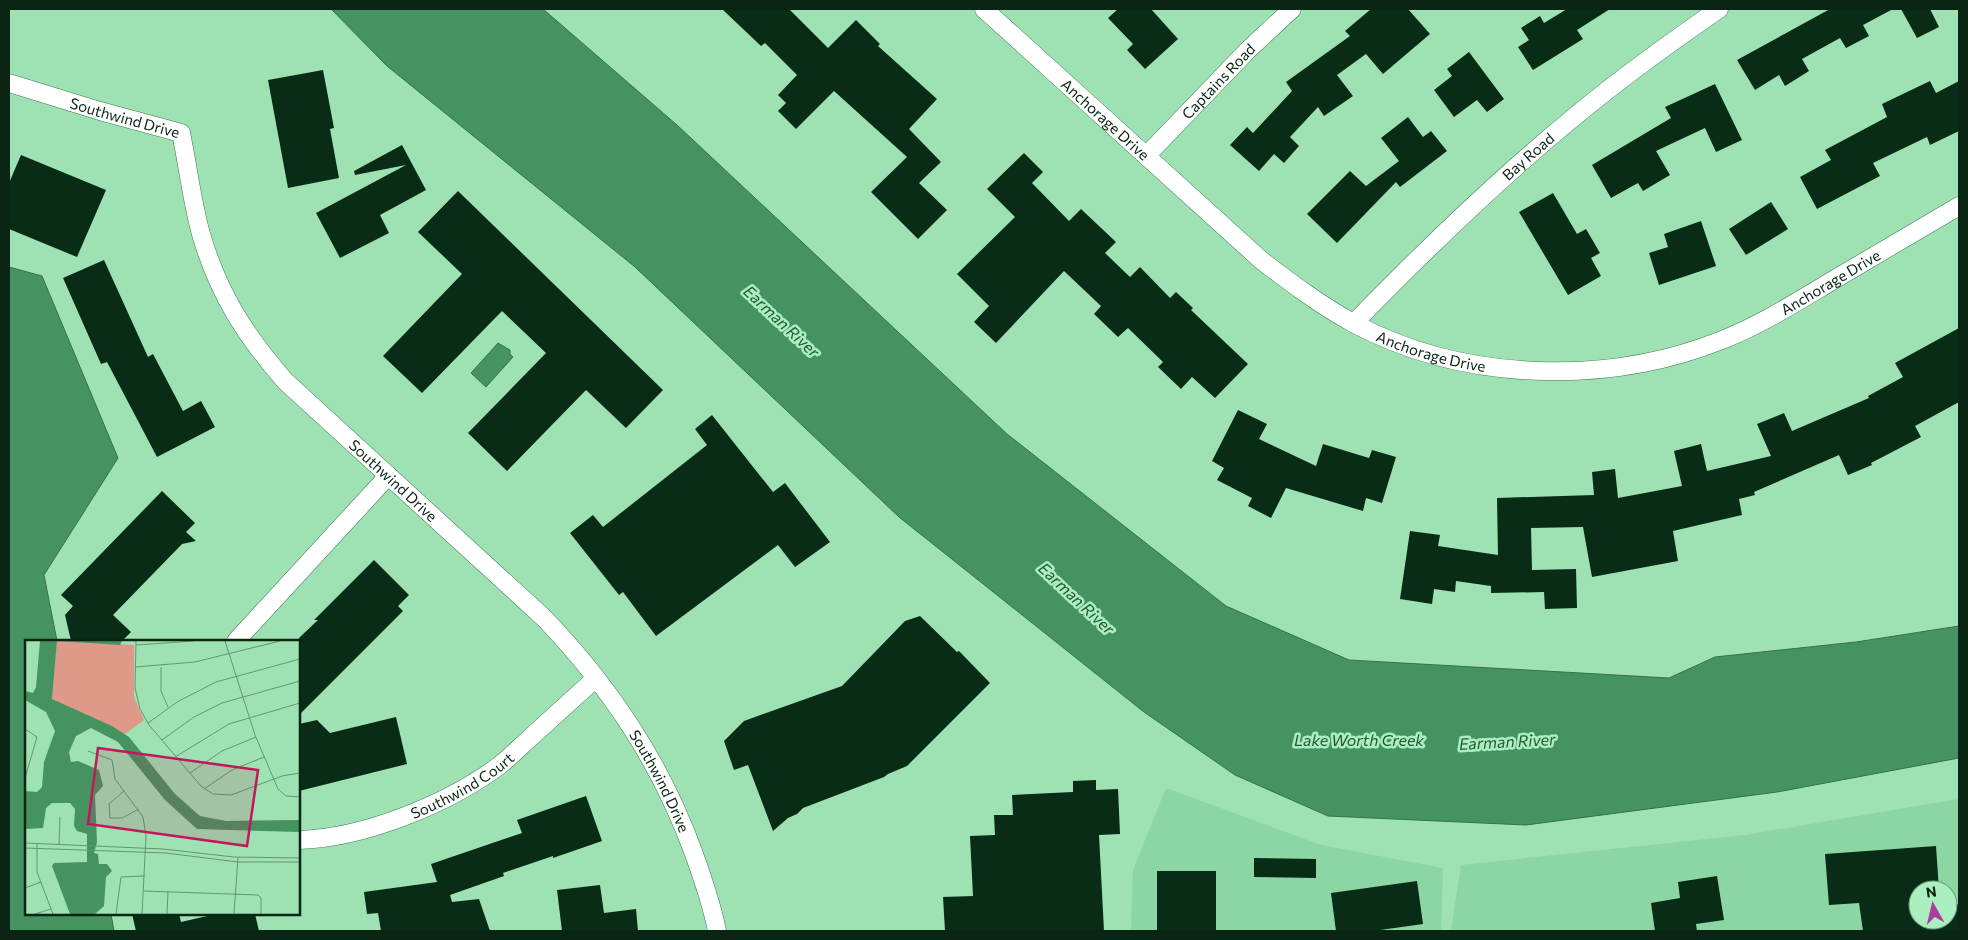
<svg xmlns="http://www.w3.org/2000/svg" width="1968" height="940" font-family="Commissioner,sans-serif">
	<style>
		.built { fill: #8cd6a3; fill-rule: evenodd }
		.water { fill: #469362; stroke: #34724b }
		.building { fill: #092c17 }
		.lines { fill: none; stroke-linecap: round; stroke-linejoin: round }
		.minor-casing { stroke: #3a7a51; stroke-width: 19 }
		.minor { stroke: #fff; stroke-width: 18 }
		.labels { text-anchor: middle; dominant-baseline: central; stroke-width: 5; stroke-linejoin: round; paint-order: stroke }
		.street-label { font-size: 15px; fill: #0a2514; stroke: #abeebf }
		.water-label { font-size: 16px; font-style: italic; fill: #215937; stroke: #abeebf }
		.inset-road { fill: none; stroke: #639673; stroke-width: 1 }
		.view { fill: #c2185b; fill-opacity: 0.15; stroke: #c2185b; stroke-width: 2.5 }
		.inset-edge { fill: none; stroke: #0a2514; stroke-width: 2.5 }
	</style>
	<rect width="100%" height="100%" fill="#9ee1b2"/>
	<g class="built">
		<path d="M1166,788l155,57 122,23 -2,63h-310l2,-61z"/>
		<path d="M1959,799v132h-508l10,-66 284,-30zM1918,890h30v30h-30z"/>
	</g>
	<g class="water">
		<path d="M331,9h212l134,116 330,309 219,172 123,54 320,18 46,-21 141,-15 103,-16v132l-182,34 -251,33 -198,-9 -93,-41 -91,-63 -245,-195 -264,-250 -248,-201z"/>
		<path d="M9,267l33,9 76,182 -74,117 13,66h-31v273h85l3,17h-105z"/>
		<path d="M498,343l12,7v4l3,3 -27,30 -15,-14z"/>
	</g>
	<g class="building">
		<path d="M722,9h67l39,39 28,-28 24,24 -2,2 59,53 -28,30 32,33 -22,21 28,27 -29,29 -47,-47 36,-35 -73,-66 -38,38 -18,-18 8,-8 -8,-8 19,-20 -32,-32 -4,3z"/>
		<path d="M1118,9h33l27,30 -33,30 -18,-19 6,-6 -25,-26z"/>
		<path d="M1371,9h37l22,25 -47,40 -17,-20 -29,21 16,21 -29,20 -6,-9 -28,30 9,9 -15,17 -10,-9 -15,17 -29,-26 17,-18 6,6 39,-42 -6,-9 64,-46 -5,-5z"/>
		<path d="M1567,9h43l-33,21 6,9 -50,31 -15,-23 11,-7 -8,-12 19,-12 4,7z"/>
		<path d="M1830,9h63l-30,16 6,11 -23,12 -6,-10 -38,21 7,12 -24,15 -6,-11 -24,15 -18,-30z"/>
		<path d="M1901,9h29l9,18 -22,11z"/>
		<path d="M1469,52l35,47 -17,13 -10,-12 -23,17 -20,-27 18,-14 -5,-7z"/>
		<path d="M323,70l11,58 -4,1 9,49 -51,10 -20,-108z"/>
		<path d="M1930,81l6,12 23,-12v50l-29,14 -3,-8 -54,26 7,13 -63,33 -17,-32 31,-17 -6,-10 62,-33 -5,-13z"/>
		<path d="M1715,84l27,56 -26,12 -11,-24 -49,23 14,24 -27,16 -5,-8 -27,15 -19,-33 79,-47 -6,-11z"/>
		<path d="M1408,117l15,20 8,-6 16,20 -47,36 -4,-5 -59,61 -30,-29 43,-43 16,15 33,-25 -18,-23z"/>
		<path d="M402,145l24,45 -46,25 9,18 -49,25 -24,-45 90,-48 -51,10 -1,-4z"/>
		<path d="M1024,153l19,19 -11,11 37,38 12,-12 35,33 -11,11 25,24 10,-10 30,31 6,-6 17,16 -2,2 57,54 -33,34 -23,-21 -11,12 -23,-22 5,-5 -35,-34 -10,9 -24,-23 7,-8 -37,-35 -68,72 -22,-21 15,-16 -32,-32 58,-57 -28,-28z"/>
		<path d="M21,155l85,35 -29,67 -68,-28v-46z"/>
		<path d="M458,191l205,199 -37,38 -40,-38 -79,81 -39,-38 78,-80 -44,-42 -80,82 -39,-37 79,-82 -44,-42z"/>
		<path d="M1553,193l24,41 9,-5 14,24 -9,5 10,18 -33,19 -49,-83z"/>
		<path d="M1771,202l17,27 -42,26 -17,-26z"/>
		<path d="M1701,221l15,45 -57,19 -10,-32 19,-6 -4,-13z"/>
		<path d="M104,260l44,97 5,-3 30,57 18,-10 14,26 -58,30 -50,-95 -6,2 -38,-86z"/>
		<path d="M1959,328v74l-44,24 6,11 -50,26 1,2 -24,10 -9,-20 -85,37 1,3 -16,4 3,16 -69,16 5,30 -86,16 -9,-50 -52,1 1,42 44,-1 1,39 -32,1 -1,-17 -53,1v-7l-35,-5 -1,11 -21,-3 -2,15 -32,-5 10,-68 30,4 -2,11 60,9 -1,-57 97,-3 -2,-23 23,-3 3,29 64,-12 -8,-35 27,-7 6,27 64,-15 -14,-32 27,-11 8,18 77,-33 -1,-2 35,-19 -8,-14z"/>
		<path d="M1238,410l29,14 -8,15 57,27 7,-22 46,14 3,-8 24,7 -14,46 -16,-5 -3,13 -77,-23 -15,30 -23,-12 4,-8 -35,-18 7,-12 -12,-7z"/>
		<path d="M712,415l61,77 12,-9 45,59 -35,25 -17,-22 -122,91 -33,-44 -4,3 -49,-62 23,-18 10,12 104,-82 -12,-16z"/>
		<path d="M162,491l33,32 -9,9 10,9 -14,3 -69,71 18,17 -9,9h-51l-6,-26 8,-9 -12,-11z"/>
		<path d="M374,560l35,35 -11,11 5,5 -104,104v-77l19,-18h-4z"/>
		<path d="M920,616l37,36 2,-1 31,32 -83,83 -19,8 -4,3 -81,31 -6,6 -9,4 -15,13 -25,-66 -14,5 -10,-29 20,-20 98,-35 63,-65z"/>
		<path d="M396,717l11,47 -108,27v-67l18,-4 13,13z"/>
		<path d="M1096,780v10l22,-1 2,45 -21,1 5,96h-159l-2,-34 30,-1 -3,-60 25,-1 -1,-20h19l-1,-20 61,-3v-11z"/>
		<path d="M586,796l16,45 -49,17v-2l-50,17 1,3 -54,19 2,7 27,-3 11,32h-109l-3,-18 -11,1 -3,-22 73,-10 -6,-18 91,-31 -5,-13z"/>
		<path d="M1936,846l3,44h-21v30h30v-14l11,-2v27h-96l-4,-28 -30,2 -4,-51z"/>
		<path d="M1254,858l62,1v19l-62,-1z"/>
		<rect x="1157" y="871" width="59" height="60"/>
		<path d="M1717,876l7,44 -28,4 1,7h-42l-4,-28 29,-5 -2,-16z"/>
		<path d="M1417,881l6,43 -50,7h-37l-5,-38z"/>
		<path d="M600,885l4,28 32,-4 2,22h-76l-5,-41z"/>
		<path d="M132,914h47l2,8 35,-8h39l4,17h-123z"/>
	</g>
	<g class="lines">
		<g class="minor-casing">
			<g id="minor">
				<path id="s1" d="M984,9l277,251c30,23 59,45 92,63 110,59 254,63 369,17 38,-15 73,-37 108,-58 43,-25 86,-51 129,-76"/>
				<path id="s2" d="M9,83l91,28 81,22c7,33 11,69 20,101 17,59 44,101 84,147l259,237c67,70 117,145 150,236 9,25 18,51 23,77"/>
				<path id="s3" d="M1146,156l102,-106 44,-41"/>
				<path id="s4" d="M1354,323c72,-74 145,-145 225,-210 45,-37 92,-71 140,-104"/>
				<path d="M236,641l152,-165"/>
				<path id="s5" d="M299,840c65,-2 149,-36 201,-75 11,-9 21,-19 31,-28 22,-20 44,-40 65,-59"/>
			</g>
		</g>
		<use href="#minor" class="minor"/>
	</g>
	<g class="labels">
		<g class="street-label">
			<text stroke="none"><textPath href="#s3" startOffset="104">Captains Road</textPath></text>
			<text stroke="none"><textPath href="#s2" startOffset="121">Southwind Drive</textPath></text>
			<text stroke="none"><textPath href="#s1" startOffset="164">Anchorage Drive</textPath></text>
			<text stroke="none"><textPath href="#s4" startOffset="241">Bay Road</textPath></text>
			<text stroke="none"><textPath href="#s1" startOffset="989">Anchorage Drive</textPath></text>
			<text stroke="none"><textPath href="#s1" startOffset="569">Anchorage Drive</textPath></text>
			<text stroke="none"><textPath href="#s2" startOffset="600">Southwind Drive</textPath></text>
			<text stroke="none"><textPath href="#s2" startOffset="1005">Southwind Drive</textPath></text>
			<text stroke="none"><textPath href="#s5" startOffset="174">Southwind Court</textPath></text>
		</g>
		<g class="water-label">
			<text transform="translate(782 321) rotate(43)">Earman River</text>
			<text transform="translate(1077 598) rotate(43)">Earman River</text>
			<text x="1359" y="739">Lake Worth Creek</text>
			<text transform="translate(1507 741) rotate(-3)">Earman River</text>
		</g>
	</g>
	<g transform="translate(25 640)">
		<rect width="275" height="275" fill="#9ee1b2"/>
		<path d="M32,1l77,4v52l10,23 -19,14 -68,-30 -5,-6z" fill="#df9989"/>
		<path d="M15,1h82l-2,4 -63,-4 -5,58 60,27 17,11 46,57 25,22 26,5 74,-1v12l-103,-3 -32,-29 -47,-58 -27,-14 -15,8 -7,16 2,10 7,-1 21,9 4,16 -8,9 2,47 -3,11 4,1 1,10h8l5,7 -6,6 -2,29 -9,8h-25l-18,-48 2,-3 33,-1v-28l-10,-3 -3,-5 1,-17 -5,-6h-18l-6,5 -3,20 -18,1v-38l12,1 5,-5 2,-25 11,-31 -9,-19 -21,-12v-9l8,2 3,-6z" fill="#469362"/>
		<path class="inset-road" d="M111,1l-1,47 5,21 9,16 52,61 12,8 18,1 51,-19 18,-3M200,1l30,94 23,54 8,7 14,1M111,5l57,-4M110,27l60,-5 85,-21M136,27v24l7,16M123,83l29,-21 39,-20 84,-23M0,89l12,8 -12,41M137,100l32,-23 28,-14 78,-22M63,111l24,9 3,19 28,38 3,19 -4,78M150,117l54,-33 71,-21M165,133l32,-22 34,-14M179,149l28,-19 32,-13M99,151l-15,13 1,14h12l17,-9M0,203l138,6 71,8 66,1M12,204v28l16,42M34,205l1,-28M0,208l141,5 72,9h62M0,248l16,-6M119,251l114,4 3,3v16M10,274l16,-5M91,274l5,-37 24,-1M142,274l1,-23M209,274l4,-57"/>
		<path class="view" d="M73,108l160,22 -11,76 -159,-22z"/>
		<rect width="275" height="275" class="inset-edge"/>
	</g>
	<rect width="1968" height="940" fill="none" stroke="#0a2514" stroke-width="20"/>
	<g transform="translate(1933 905) rotate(352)"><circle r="24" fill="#abeebf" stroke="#6b9e7b"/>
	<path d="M0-4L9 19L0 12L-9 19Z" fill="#ab3d9c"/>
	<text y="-8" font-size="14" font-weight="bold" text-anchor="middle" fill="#0a2514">N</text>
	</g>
</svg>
